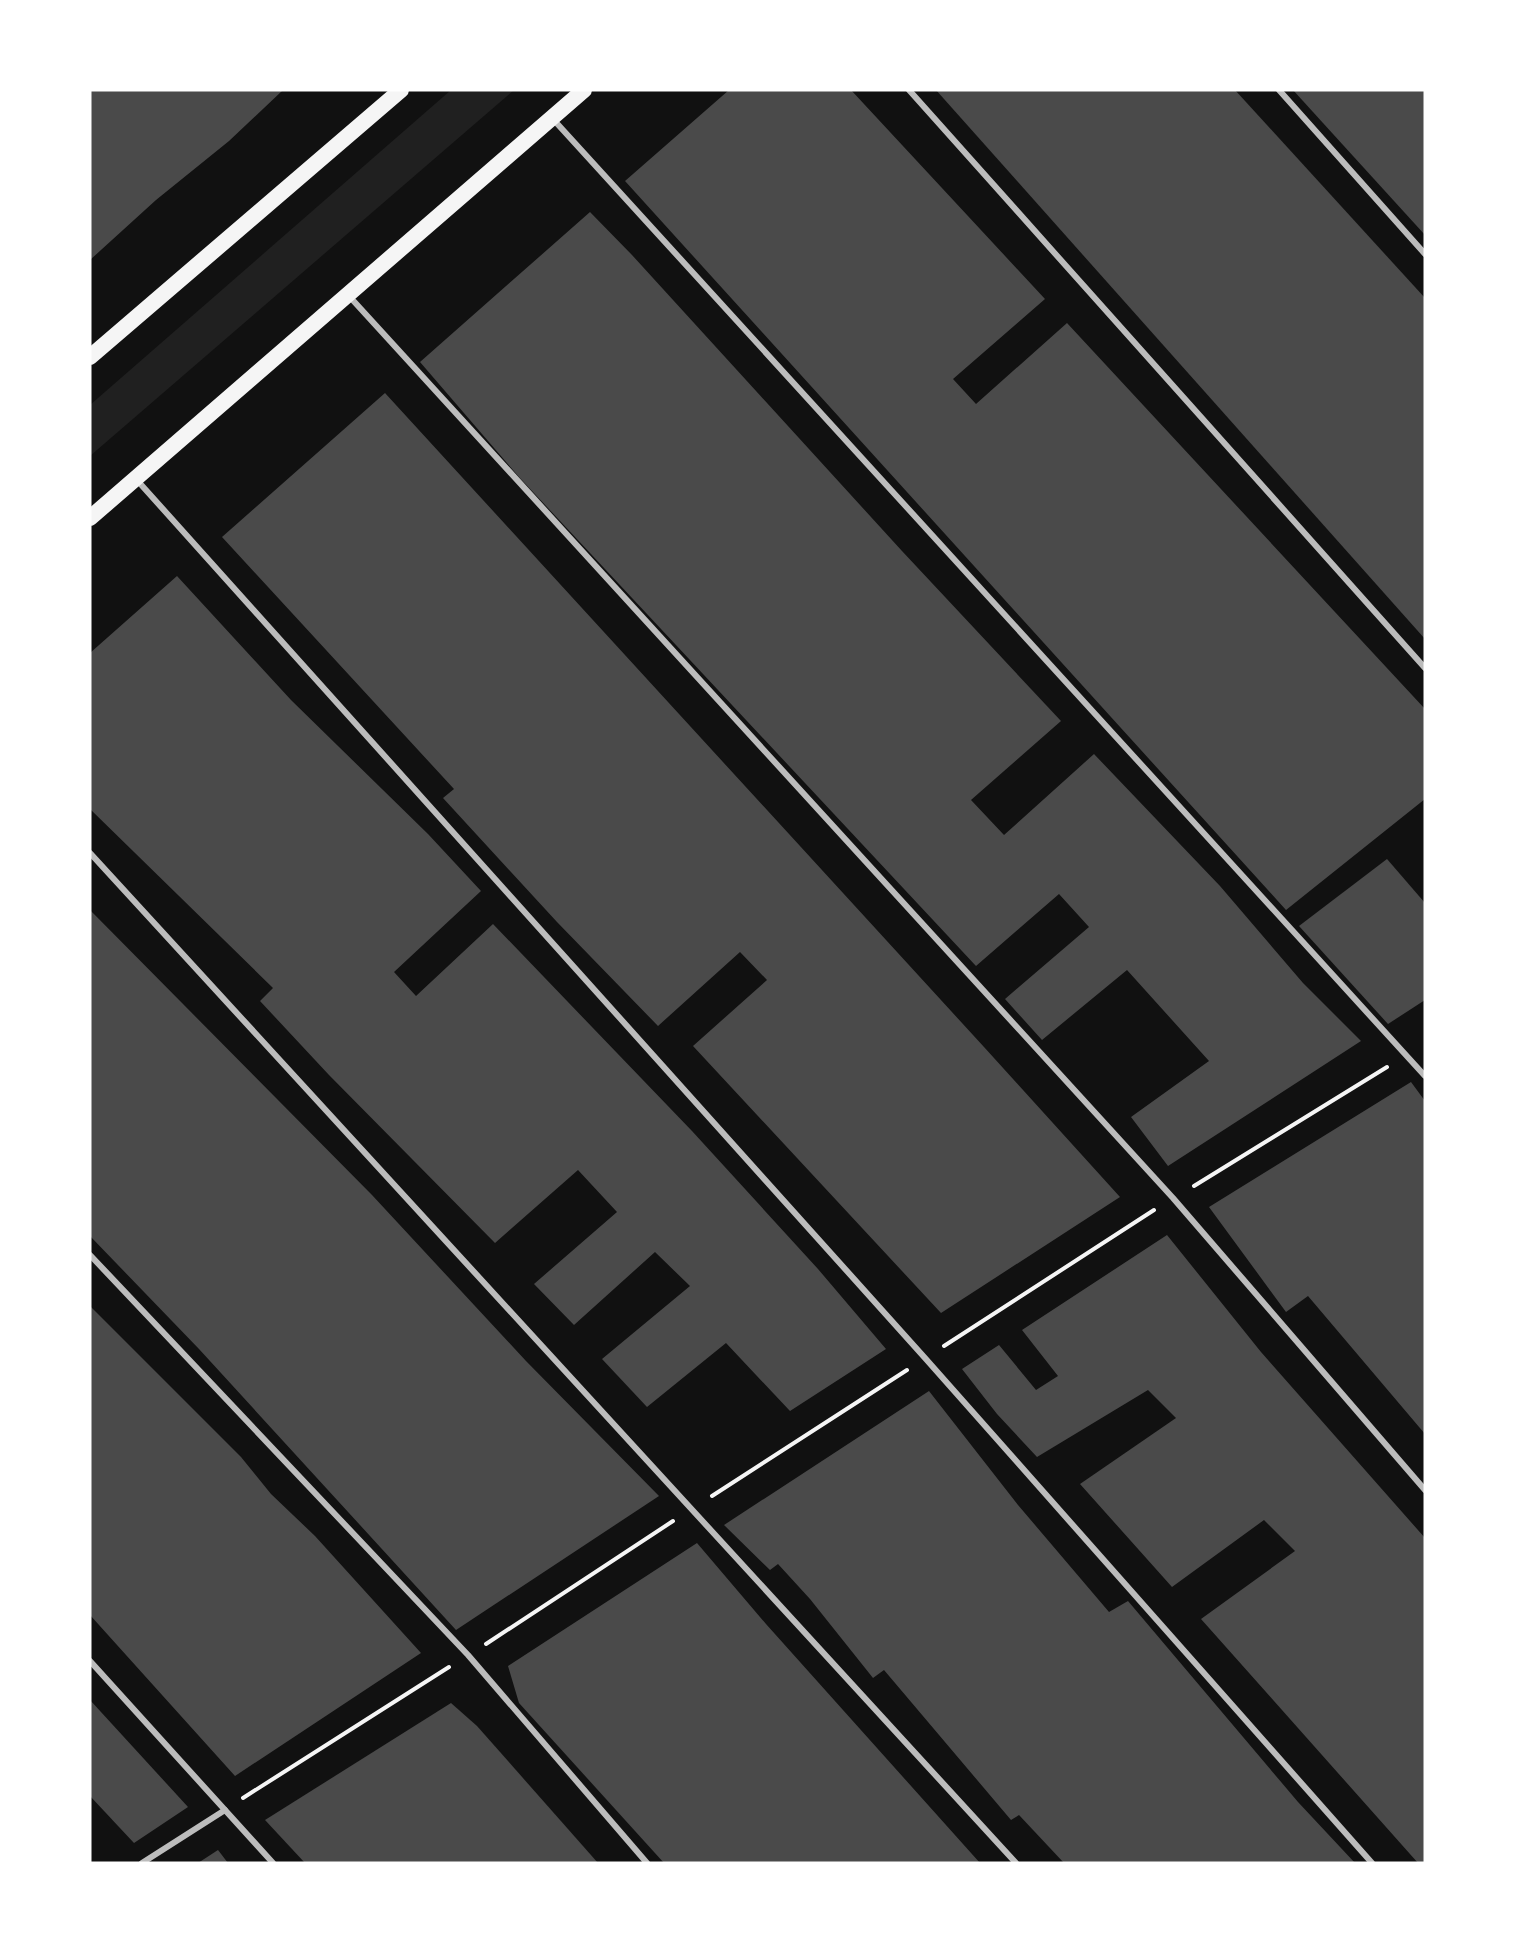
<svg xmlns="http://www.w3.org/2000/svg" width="1515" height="1953" font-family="'PT Sans',sans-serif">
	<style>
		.green { fill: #202020 }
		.building { fill: #4a4a4a }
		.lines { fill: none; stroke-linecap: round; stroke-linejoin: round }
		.path { stroke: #f5f5f5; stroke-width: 4 }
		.minor { stroke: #bcbcbc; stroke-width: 6 }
		.trunk { stroke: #f5f5f5; stroke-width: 16 }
	</style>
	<rect width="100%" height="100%" fill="#111"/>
	<path class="green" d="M451,90h63l-424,366v-51z"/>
	<g class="building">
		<path d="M90,90h193l-54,51 -73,59 -66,60z"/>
		<path d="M729,90h122l194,209 -92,80 23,25 91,-81 358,386v90l-139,111 -661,-729z"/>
		<path d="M936,90h299l190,208v341z"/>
		<path d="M1293,90h132v145l-102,-112z"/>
		<path d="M590,212l42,43 270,296 159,170 -90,79 33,35 90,-81 126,132 83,97 58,58 -193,125 -37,-49 78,-56 -82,-91 -85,70 -37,-41 84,-72 -30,-33 -83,72 -457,-489 -99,-115z"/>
		<path d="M385,393l599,654 136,150 -179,116 -248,-267 74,-66 -27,-28 -82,74 -101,-104 -114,-124 11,-9 -232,-252z"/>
		<path d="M177,576l114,124 137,134 53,57 -87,81 22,24 77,-72 199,207 126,138 68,80 -96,62 -64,-68 -79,64 -45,-48 88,-73 -35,-34 -81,73 -40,-41 83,-72 -39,-42 -83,73 -166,-168 -69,-74 13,-13 -183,-179v-156z"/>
		<path d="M1387,859l38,44v97l-37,24 -89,-98z"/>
		<path d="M90,910l282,285 154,166 133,135 -203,134 -257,-281 -109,-113z"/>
		<path d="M1411,1082l14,19v333l-117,-138 -22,16 -77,-105z"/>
		<path d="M1167,1235l94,117 164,186v325h-7l-217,-244 94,-68 -31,-31 -92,67 -92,-103 96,-66 -28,-28 -111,67 -40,-43 -35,-45 37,-24 37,45 22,-14 -36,-46z"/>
		<path d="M90,1306l151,151 30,37 44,42 106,117 -186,123 -145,-161z"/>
		<path d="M929,1391l89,114 91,107 19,-11 170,201 57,61h-291l-45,-48 -8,5 -127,-150 -11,8 -63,-79 -32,-35 -8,6 -46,-45z"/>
		<path d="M697,1543l69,81 214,239h-316l-145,-160 -11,-37z"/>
		<path d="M90,1700l98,107 -54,36 -44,-47z"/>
		<path d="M451,1703l26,23 121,137h-293l-40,-43z"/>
		<path d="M218,1850l10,13h-30z"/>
	</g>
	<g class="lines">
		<g class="path">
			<path d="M1194,1186l193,-119"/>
			<path d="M944,1346l210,-136"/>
			<path d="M712,1496l195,-126"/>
			<path d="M486,1644l187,-123"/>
			<path d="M243,1798l206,-131"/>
		</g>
		<g class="minor">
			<path d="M909,90l516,578"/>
			<path d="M1279,90l146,164"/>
			<path d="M552,118l873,958"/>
			<path d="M349,296l824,902 252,292"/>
			<path d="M136,479l789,879 447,505"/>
			<path d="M90,853l926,1010"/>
			<path d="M90,1255l378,400 179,208"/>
			<path d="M90,1661l183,202"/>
			<path d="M142,1863l83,-53"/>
		</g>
		<g class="trunk">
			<path d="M90,357l311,-267"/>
			<path d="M90,518l494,-428"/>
		</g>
	</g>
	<rect width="1515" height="1953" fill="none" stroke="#ffffff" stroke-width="183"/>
</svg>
